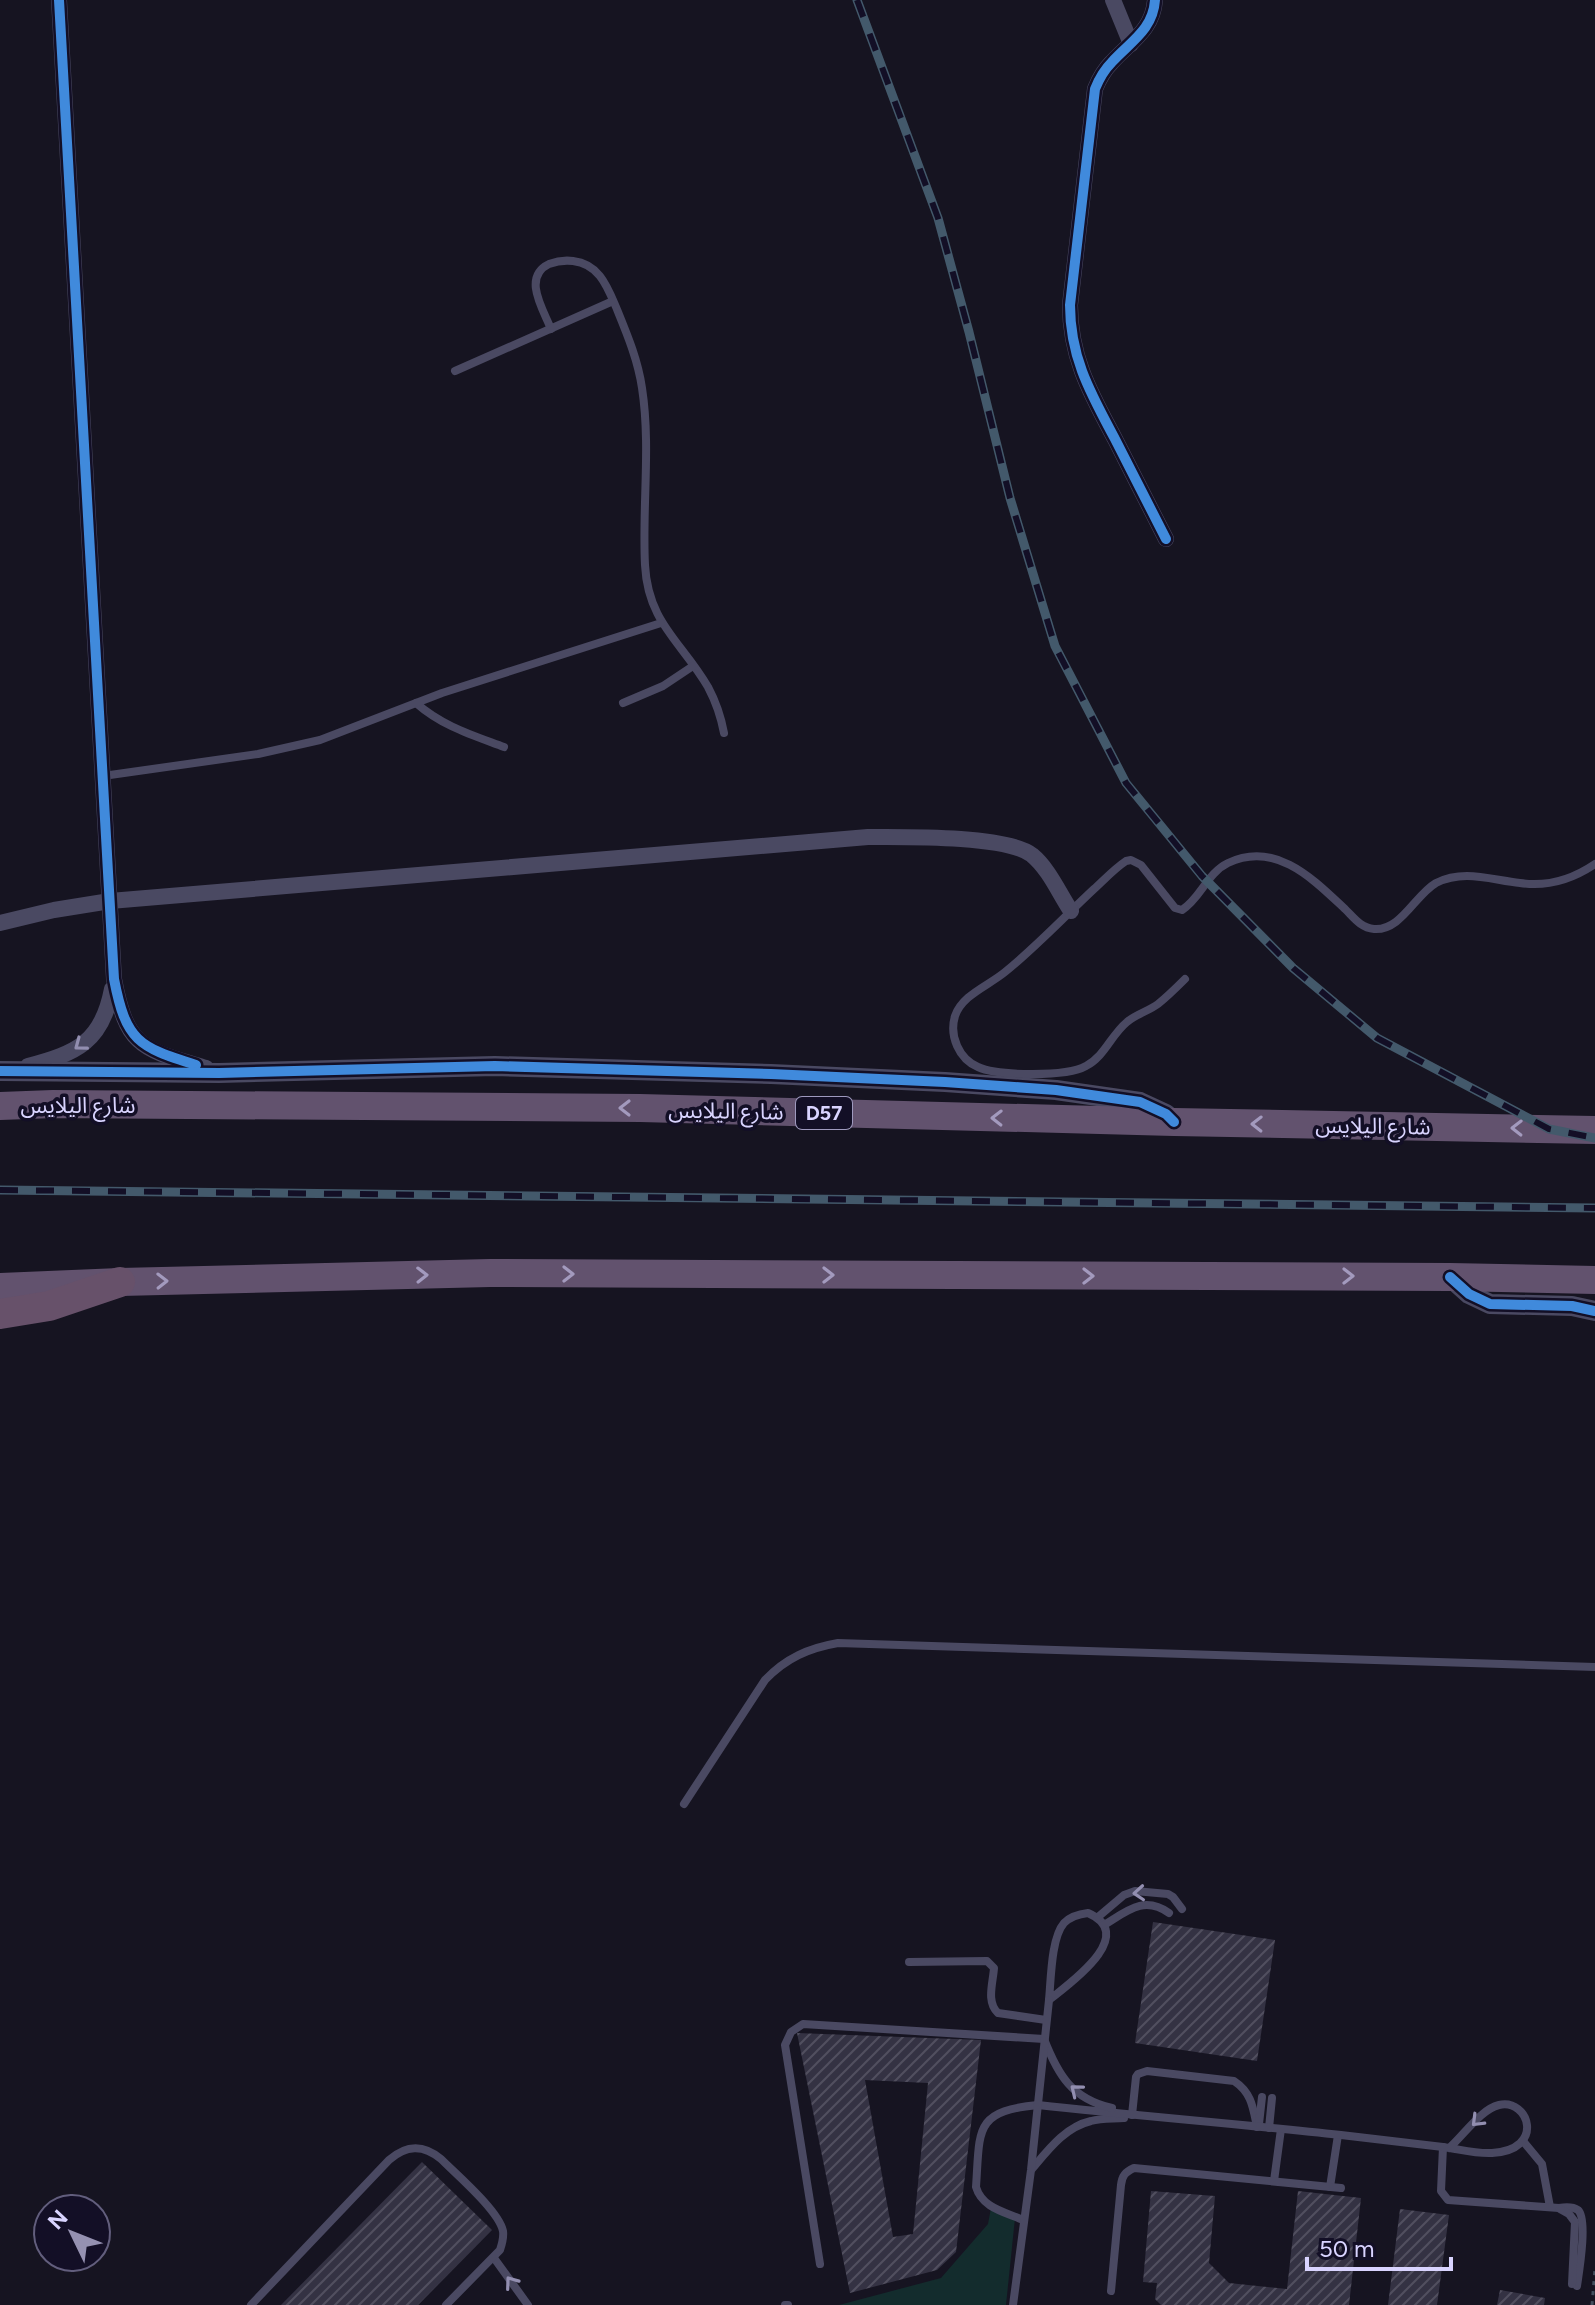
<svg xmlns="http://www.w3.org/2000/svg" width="1595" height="2305" font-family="Figtree,'Noto Sans Arabic',sans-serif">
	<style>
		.green { fill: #132c2d }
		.building { fill: url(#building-hatch); fill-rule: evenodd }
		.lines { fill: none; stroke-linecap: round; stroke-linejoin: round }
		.path { stroke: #44505f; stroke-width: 3; stroke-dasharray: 4 6; stroke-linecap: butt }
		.service { stroke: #4a4962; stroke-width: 8 }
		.minor { stroke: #4a4962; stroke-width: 16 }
		.tertiary { stroke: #4a4962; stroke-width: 20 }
		.trunk { stroke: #62526e; stroke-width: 28 }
		.motorway { stroke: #67516a; stroke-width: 30 }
		.rail-casing { stroke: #43596b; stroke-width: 9 }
		.rail { stroke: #130f26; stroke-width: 6; stroke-dasharray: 18; stroke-linecap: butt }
		.cycleway-casing { stroke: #130f26; stroke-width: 15 }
		.cycleway { stroke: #408adc; stroke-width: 10 }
		.oneway { stroke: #928eb0 }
		.oneway2 { stroke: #a39abe }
		.labels { text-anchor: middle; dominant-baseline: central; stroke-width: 7; stroke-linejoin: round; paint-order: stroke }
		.shield { fill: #130f26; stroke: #9e99be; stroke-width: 2 }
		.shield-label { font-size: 20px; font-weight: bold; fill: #d9d4ff }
		.street-label { font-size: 22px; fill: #d9d4ff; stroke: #130f26 }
	</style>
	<defs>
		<pattern id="building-hatch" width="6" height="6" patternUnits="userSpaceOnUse" patternTransform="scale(2)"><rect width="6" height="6" fill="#343243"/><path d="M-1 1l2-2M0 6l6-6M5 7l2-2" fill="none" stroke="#514f5f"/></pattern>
	</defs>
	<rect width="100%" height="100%" fill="#161421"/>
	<path class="green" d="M991,2208l24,10 -9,87h-167l102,-27 47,-54z"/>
	<g class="building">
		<path d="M1153,1922l122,18 -18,121 -122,-18z"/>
		<path d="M797,2033l184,7 -25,212 -19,18 -87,23zM865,2080l63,3 -15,151 -20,3z"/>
		<path d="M422,2162l70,68 -74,75h-137z"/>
		<path d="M1151,2191l64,5 -6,67 20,20 58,6 11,-98 63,7 -12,107h-188l-6,-6 2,-16 -14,-1z"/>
		<path d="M1400,2209l49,6 -12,90h-49z"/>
		<path d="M1500,2290l45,8 -1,7h-47z"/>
	</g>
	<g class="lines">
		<path class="path" d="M1592,2305l3,-36"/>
		<g class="service">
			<path d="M551,329c-8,-20 -29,-52 -2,-65 8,-3 16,-4 24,-3 26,3 34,25 43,46 11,27 22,53 26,81 9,58 0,118 3,177 3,58 37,77 63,122 8,15 13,30 16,46"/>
			<path d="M455,371l158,-70"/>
			<path d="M416,703c26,23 56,32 88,44"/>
			<path d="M623,703l40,-17 30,-20"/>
			<path d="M103,776l155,-22 62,-14 122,-47 219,-70"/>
			<path d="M1185,979c-8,8 -17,17 -27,25 -9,7 -22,10 -31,18 -16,13 -22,34 -41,44 -19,11 -88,10 -108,1 -19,-8 -29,-31 -23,-51 7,-21 33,-30 50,-44 31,-25 59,-55 89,-83 10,-9 20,-20 32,-28l5,-1 10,5 34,43 7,2c19,-12 25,-37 46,-47 48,-23 86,17 117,46 9,9 16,19 29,20 27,2 41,-34 62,-46 28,-14 55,-3 84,0 27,4 53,-4 75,-19"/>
			<path d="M684,1804l81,-124c21,-22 44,-32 73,-37l757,24"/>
			<path d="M1088,1913c51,22 -19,71 -39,87 2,-20 2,-62 15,-77 7,-7 15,-9 24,-10z"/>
			<path d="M1098,1917l26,-22 11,-4 33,3 5,3 9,12"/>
			<path d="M1104,1925c23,-14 40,-30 65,-12"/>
			<path d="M909,1962l78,-1 7,7c-1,15 -8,34 4,45l48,7"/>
			<path d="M1132,2115l4,-38 2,-3 9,-3 87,10c18,12 19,27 23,46"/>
			<path d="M1259,2124l3,-27"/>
			<path d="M1269,2128l3,-30"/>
			<path d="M1523,2141l19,23 8,43"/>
			<path d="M1443,2147l-2,44 7,9 111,8c6,-1 13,-2 19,2 10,9 1,62 -1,76"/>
			<path d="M1032,2169c16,-19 33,-42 59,-48 11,-3 22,-2 33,-3"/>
			<path d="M1274,2181l7,-52"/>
			<path d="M1330,2187l8,-52"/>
			<path d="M1560,2209l9,5 6,8 -3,62"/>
			<path d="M1023,2220c-18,-8 -41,-12 -47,-33 4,-58 -2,-76 62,-82 101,11 202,19 303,30 34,4 68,8 102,12 16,2 32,7 49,6 54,-3 37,-55 7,-48 -18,4 -36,31 -50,43"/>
			<path d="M494,2258l34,47"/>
			<path d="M820,2264l-35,-219 6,-13 12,-8 241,15c14,36 28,60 68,69"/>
			<path d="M1111,2291l10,-106c1,-9 4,-13 13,-17l207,20"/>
			<path d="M251,2305l138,-145c17,-15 34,-16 52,-1 16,16 58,52 62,72 1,7 -1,13 -3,19l-54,55"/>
			<path d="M785,2305h3"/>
			<path d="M1013,2305l18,-135 18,-170"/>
		</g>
		<g class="minor">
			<path d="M59,0l55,979c13,70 29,70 92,89"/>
			<path d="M1113,0l18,44"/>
			<path d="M1155,0c-2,30 -25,42 -43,62 -8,8 -13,17 -17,27l-25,216c0,53 21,89 45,134 17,33 34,67 51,100"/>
			<path d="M0,923l54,-13 56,-9 758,-64c35,0 138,-2 164,18 17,14 27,38 39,56"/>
			<path d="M28,1066c49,-13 74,-24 84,-77"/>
		</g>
		<g class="tertiary">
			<path d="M0,1071l219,2 276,-7 276,8 174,8 111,8 84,12 26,12 8,8"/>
			<path d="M1450,1277l19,17 21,10 82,2 23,5"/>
		</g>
		<g class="trunk">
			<path d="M0,1106l53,-2 587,4 534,14 421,8"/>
			<path d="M0,1287l120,-5 370,-9 960,4 145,3"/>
		</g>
		<path class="motorway" d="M0,1314l49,-8 71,-24"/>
		<g class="rail-casing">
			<g id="rail">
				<path d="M857,0l81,218 31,114 41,166 45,148 71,137 76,93 91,92 84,70 172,91 46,9"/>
				<path d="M0,1190l1595,18"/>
			</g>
		</g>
		<use href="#rail" class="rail"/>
		<g class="cycleway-casing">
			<g id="cycleway">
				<path d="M59,0l55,979c12,62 24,68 82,86"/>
				<path d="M1155,0c-2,30 -25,42 -43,62 -8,8 -13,17 -17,27l-25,216c0,53 21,89 45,134 17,33 34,67 51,100"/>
				<path d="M0,1071l219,2 276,-7 276,8 174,8 111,8 84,12 26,12 8,8"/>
				<path d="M1450,1277l19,17 21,10 82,2 23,5"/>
			</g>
		</g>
		<use href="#cycleway" class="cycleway"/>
	</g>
	<defs><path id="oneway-chevron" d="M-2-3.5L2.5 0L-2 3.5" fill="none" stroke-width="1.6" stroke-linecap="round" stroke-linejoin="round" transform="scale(2)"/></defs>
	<g class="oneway">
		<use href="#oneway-chevron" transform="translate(80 1045) rotate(143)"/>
		<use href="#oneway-chevron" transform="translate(1139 1893) rotate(176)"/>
		<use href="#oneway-chevron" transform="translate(1076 2090) rotate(-141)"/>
		<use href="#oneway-chevron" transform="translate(1477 2121) rotate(135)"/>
		<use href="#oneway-chevron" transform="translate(511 2282) rotate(-126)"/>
	</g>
	<g class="oneway2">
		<use href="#oneway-chevron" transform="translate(625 1108) rotate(-180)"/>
		<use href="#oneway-chevron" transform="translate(997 1118) rotate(-179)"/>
		<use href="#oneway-chevron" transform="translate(1257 1124) rotate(-179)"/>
		<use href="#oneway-chevron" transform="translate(1517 1128) rotate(-179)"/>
		<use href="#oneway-chevron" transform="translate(568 1274)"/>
		<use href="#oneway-chevron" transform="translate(422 1275) rotate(-1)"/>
		<use href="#oneway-chevron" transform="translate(828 1275)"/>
		<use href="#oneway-chevron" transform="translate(1088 1276)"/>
		<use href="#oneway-chevron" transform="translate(1348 1276)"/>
		<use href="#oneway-chevron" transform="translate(162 1281) rotate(-1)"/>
	</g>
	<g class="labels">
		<rect class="shield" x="796" y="1097" width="56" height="32" rx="6"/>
		<g class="shield-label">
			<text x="824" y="1113">D57</text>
		</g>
		<g class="street-label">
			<text x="78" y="1105">شارع اليلايس</text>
			<text transform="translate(726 1111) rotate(1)">شارع اليلايس</text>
			<text transform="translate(1373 1126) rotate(1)">شارع اليلايس</text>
		</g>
	</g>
	<g transform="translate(72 2233) rotate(313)"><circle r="38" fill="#130f26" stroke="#625e7d" stroke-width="2"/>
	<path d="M0-6L14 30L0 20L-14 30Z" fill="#9591b1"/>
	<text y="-12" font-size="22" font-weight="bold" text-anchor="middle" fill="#d9d4ff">N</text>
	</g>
	<path d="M1307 2257v12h144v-12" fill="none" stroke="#d9d4ff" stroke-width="4"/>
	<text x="1319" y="2257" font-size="24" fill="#d9d4ff" stroke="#130f26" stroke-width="6" paint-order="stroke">50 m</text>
</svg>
